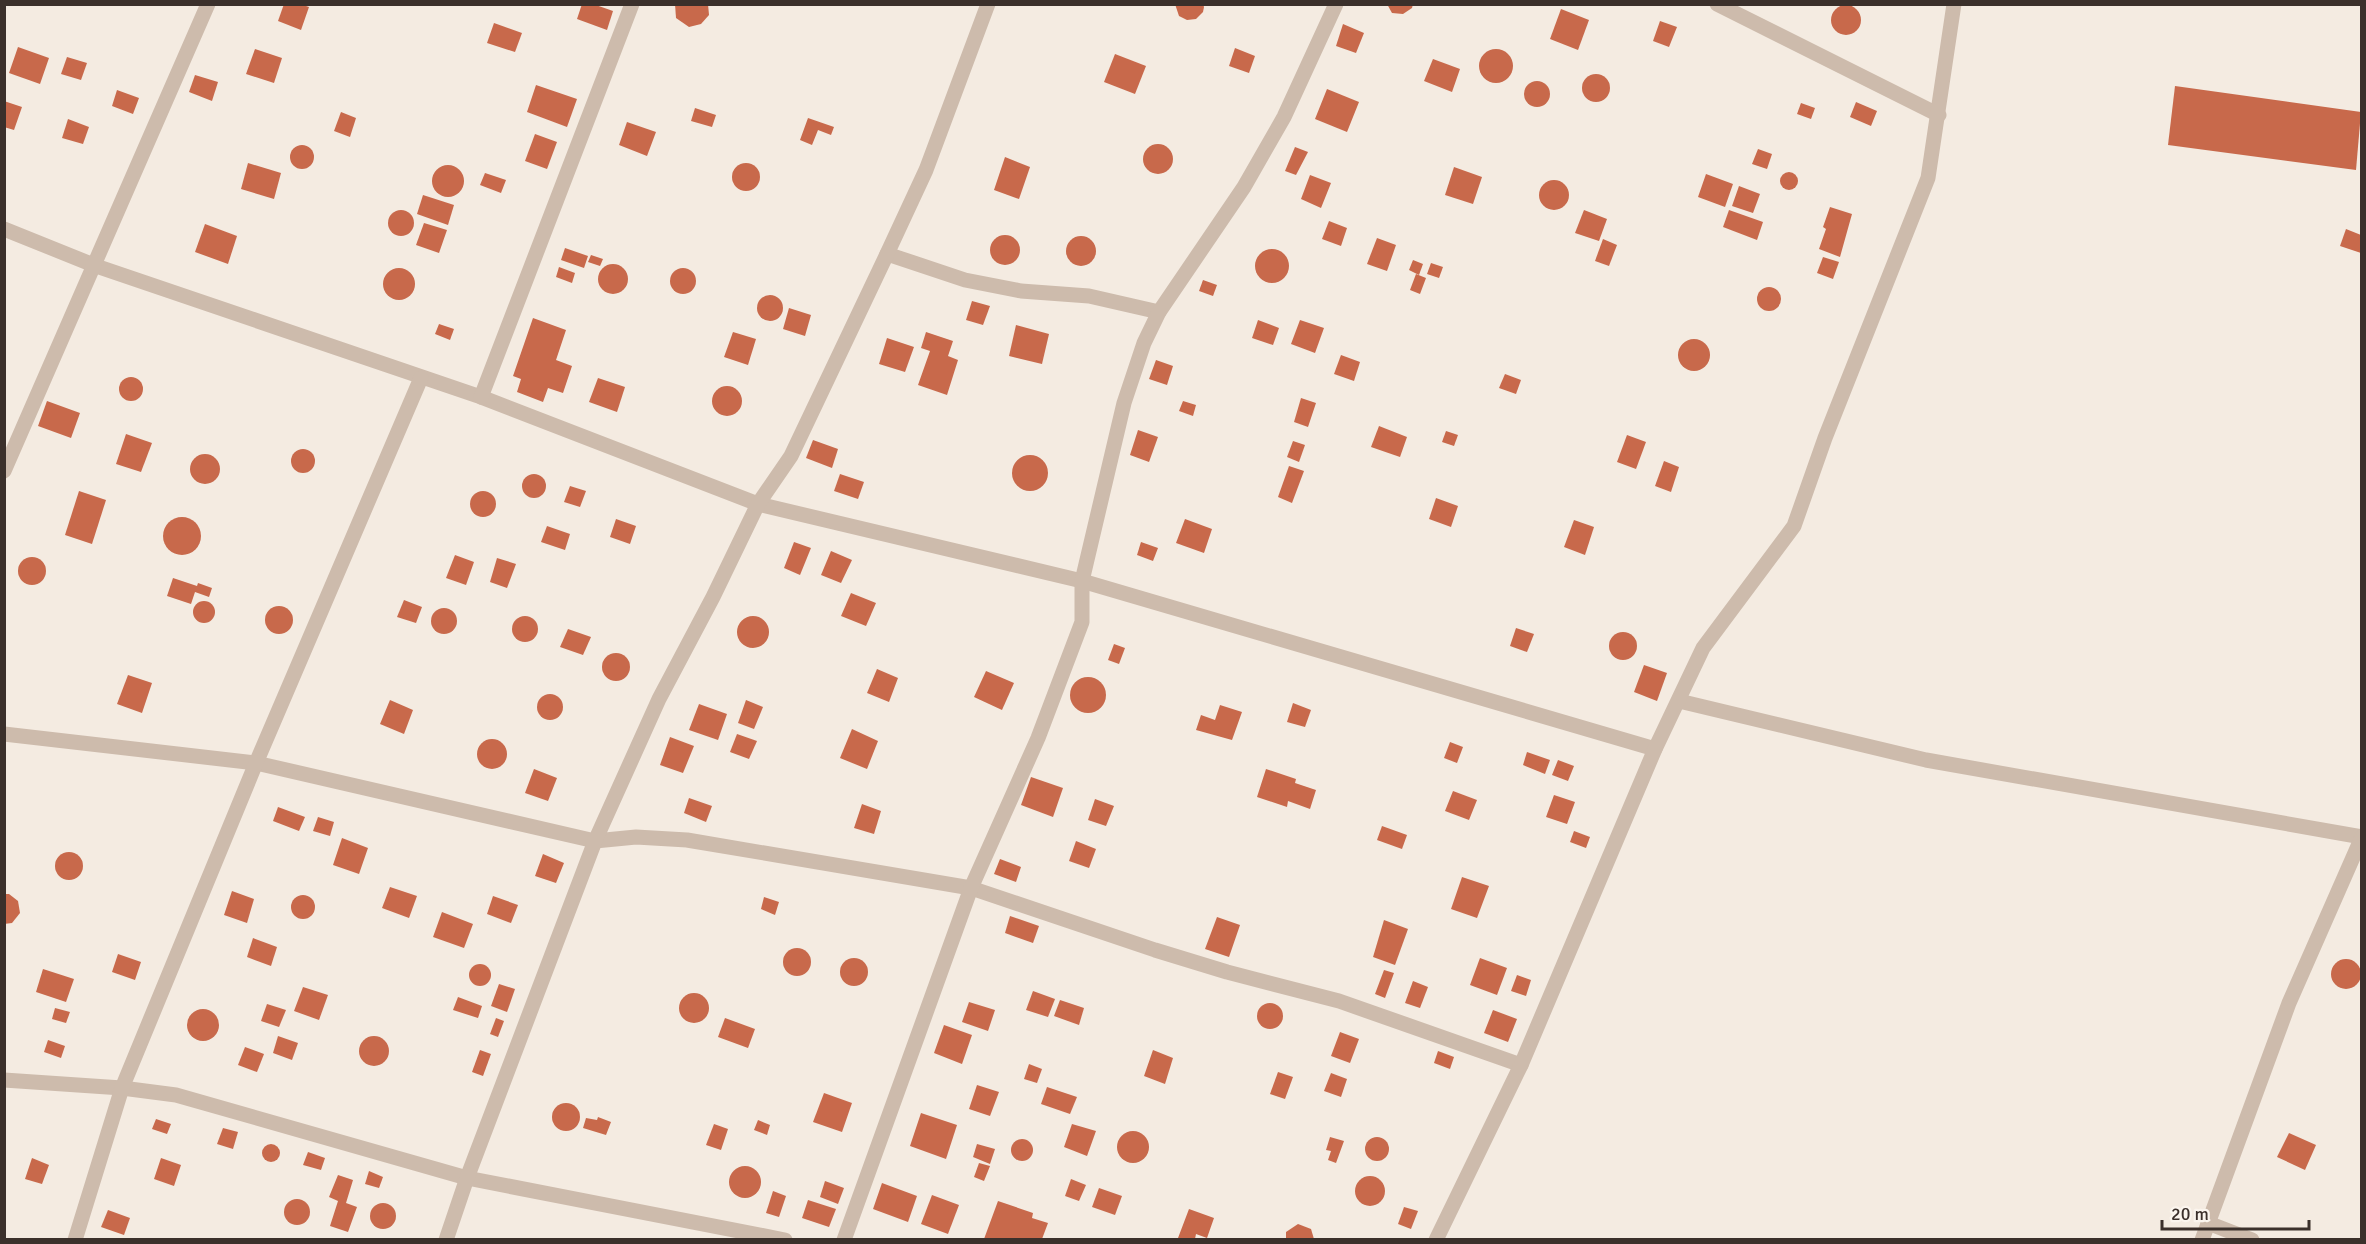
<svg xmlns="http://www.w3.org/2000/svg" width="2366" height="1244" font-family="Signika,sans-serif">
	<style>
		.building { fill: #c8694b }
		.lines { fill: none; stroke-linecap: round; stroke-linejoin: round }
		.lane { stroke: #cdbbac; stroke-width: 15 }
		.street { stroke: #cdbbac; stroke-width: 15 }
	</style>
	<rect width="100%" height="100%" fill="#f4ebe1"/>
	<g class="building">
		<path d="M284,4h16l9,3 -8,23 -23,-9z"/>
		<path d="M582,4h11l20,7 -6,19 -30,-11z"/>
		<path d="M675,4h33l1,11 -8,9 -12,3 -13,-9z"/>
		<path d="M1175,4h28l1,3 -1,5 -7,7 -9,1 -8,-4z"/>
		<path d="M1387,4h26l-1,4 -9,6 -11,-1z"/>
		<circle cx="1846" cy="20" r="15"/>
		<path d="M1561,9l28,11 -11,30 -28,-11z"/>
		<path d="M1660,21l17,6 -8,20 -16,-6z"/>
		<path d="M494,23l28,10 -7,19 -28,-9z"/>
		<path d="M1343,24l21,9 -8,20 -20,-7z"/>
		<path d="M18,47l31,11 -9,26 -31,-11z"/>
		<path d="M1235,48l20,8 -6,17 -20,-7z"/>
		<circle cx="1496" cy="66" r="17"/>
		<path d="M255,49l27,9 -8,25 -28,-9z"/>
		<path d="M1115,54l31,12 -11,28 -31,-12z"/>
		<path d="M67,57l20,6 -6,17 -20,-6z"/>
		<path d="M1433,59l27,10 -8,23 -28,-11z"/>
		<circle cx="1596" cy="88" r="14"/>
		<path d="M195,75l23,7 -6,19 -23,-9z"/>
		<circle cx="1537" cy="94" r="13"/>
		<path d="M536,85l41,14 -10,28 -40,-15z"/>
		<path d="M2175,86l186,26 -5,58 -188,-25z"/>
		<path d="M1327,89l32,13 -12,30 -32,-13z"/>
		<path d="M117,90l22,8 -6,16 -21,-8z"/>
		<path d="M4,101l18,6 -8,23 -10,-3z"/>
		<path d="M1856,102l21,9 -6,15 -21,-9z"/>
		<path d="M1801,103l14,5 -4,11 -14,-5z"/>
		<path d="M695,108l21,7 -4,12 -21,-6z"/>
		<path d="M341,112l15,6 -6,19 -16,-6z"/>
		<path d="M808,118l26,9 -3,8 -13,-5 -6,15 -12,-5z"/>
		<path d="M68,119l21,8 -6,17 -21,-6z"/>
		<path d="M627,122l29,10 -9,24 -28,-11z"/>
		<path d="M535,134l22,8 -10,27 -22,-8z"/>
		<circle cx="1158" cy="159" r="15"/>
		<circle cx="302" cy="157" r="12"/>
		<path d="M1295,147l13,5 -12,23 -11,-4z"/>
		<path d="M1758,149l14,5 -5,15 -15,-5z"/>
		<path d="M1005,157l25,10 -11,32 -25,-9z"/>
		<circle cx="746" cy="177" r="14"/>
		<path d="M248,163l33,10 -7,26 -33,-10z"/>
		<circle cx="448" cy="181" r="16"/>
		<path d="M1454,167l28,10 -9,27 -28,-9z"/>
		<circle cx="1789" cy="181" r="9"/>
		<path d="M485,173l21,7 -5,13 -21,-8z"/>
		<path d="M1706,174l27,10 -8,23 -27,-10z"/>
		<path d="M1310,175l21,8 -10,25 -20,-9z"/>
		<circle cx="1554" cy="195" r="15"/>
		<path d="M1739,186l21,8 -7,19 -21,-7z"/>
		<path d="M423,195l31,10 -6,20 -31,-11z"/>
		<path d="M1830,207l22,7 -12,43 -21,-8 7,-20 -3,-2z"/>
		<path d="M1584,210l23,9 -8,22 -24,-8z"/>
		<path d="M1729,210l34,12 -6,18 -34,-13z"/>
		<circle cx="401" cy="223" r="13"/>
		<path d="M1329,221l18,7 -6,18 -19,-7z"/>
		<path d="M424,223l23,7 -8,23 -23,-8z"/>
		<path d="M205,224l32,12 -9,28 -33,-12z"/>
		<path d="M2346,229l15,6v18l-21,-7z"/>
		<circle cx="1005" cy="250" r="15"/>
		<circle cx="1081" cy="251" r="15"/>
		<path d="M1377,238l19,7 -9,26 -20,-7z"/>
		<path d="M1603,239l14,6 -8,21 -14,-5z"/>
		<path d="M565,248l23,8 -4,12 -23,-8z"/>
		<circle cx="1272" cy="266" r="17"/>
		<path d="M591,255l12,4 -3,7 -12,-4z"/>
		<path d="M1823,257l16,5 -6,17 -16,-6z"/>
		<path d="M1413,260l10,4 -4,11 -10,-5z"/>
		<path d="M1431,263l12,4 -4,11 -12,-4z"/>
		<circle cx="613" cy="279" r="15"/>
		<path d="M559,267l16,6 -3,10 -16,-6z"/>
		<circle cx="399" cy="284" r="16"/>
		<circle cx="683" cy="281" r="13"/>
		<path d="M1416,274l10,4 -6,16 -10,-4z"/>
		<path d="M1203,280l14,5 -4,11 -14,-5z"/>
		<circle cx="1769" cy="299" r="12"/>
		<circle cx="770" cy="308" r="13"/>
		<path d="M972,301l18,5 -7,19 -17,-5z"/>
		<path d="M789,308l22,7 -6,21 -22,-7z"/>
		<path d="M533,318l33,12 -10,30 16,6 -9,27 -15,-5 -5,14 -26,-10 4,-13 -8,-3z"/>
		<path d="M1258,320l21,8 -6,17 -21,-7z"/>
		<path d="M1300,320l24,8 -9,25 -24,-9z"/>
		<path d="M439,324l15,5 -4,11 -15,-6z"/>
		<path d="M1016,325l33,9 -7,30 -33,-8z"/>
		<path d="M733,332l23,7 -8,26 -24,-8z"/>
		<path d="M926,332l27,9 -5,15 10,4 -11,35 -29,-10 12,-34 -9,-3z"/>
		<path d="M887,338l27,9 -9,25 -26,-8z"/>
		<circle cx="1694" cy="355" r="16"/>
		<path d="M1341,355l19,7 -6,19 -20,-7z"/>
		<path d="M1156,360l17,6 -6,19 -18,-6z"/>
		<path d="M1505,374l16,6 -5,14 -17,-6z"/>
		<circle cx="131" cy="389" r="12"/>
		<path d="M598,378l27,9 -8,25 -28,-10z"/>
		<circle cx="727" cy="401" r="15"/>
		<path d="M1301,398l15,5 -8,24 -14,-5z"/>
		<path d="M47,401l33,12 -9,25 -33,-12z"/>
		<path d="M1183,401l13,4 -3,11 -14,-5z"/>
		<path d="M1379,426l28,11 -7,20 -29,-10z"/>
		<path d="M1138,430l20,7 -9,25 -19,-7z"/>
		<path d="M1446,431l12,4 -4,11 -12,-4z"/>
		<path d="M126,434l26,9 -11,29 -25,-8z"/>
		<path d="M1627,435l19,7 -10,27 -19,-7z"/>
		<path d="M813,440l25,9 -6,19 -26,-10z"/>
		<path d="M1293,441l12,4 -6,17 -12,-5z"/>
		<circle cx="303" cy="461" r="12"/>
		<circle cx="205" cy="469" r="15"/>
		<circle cx="1030" cy="473" r="18"/>
		<path d="M1664,461l15,6 -8,25 -16,-6z"/>
		<path d="M1289,466l15,5 -12,32 -14,-6z"/>
		<circle cx="534" cy="486" r="12"/>
		<path d="M840,474l24,8 -6,17 -24,-8z"/>
		<path d="M570,486l16,5 -6,16 -16,-5z"/>
		<circle cx="483" cy="504" r="13"/>
		<path d="M79,491l27,9 -14,44 -27,-9z"/>
		<path d="M1436,498l22,8 -7,21 -22,-8z"/>
		<circle cx="182" cy="536" r="19"/>
		<path d="M616,519l20,7 -6,18 -20,-7z"/>
		<path d="M1185,519l27,10 -8,24 -28,-10z"/>
		<path d="M1574,520l20,7 -9,28 -21,-8z"/>
		<path d="M547,526l23,8 -5,16 -24,-8z"/>
		<path d="M794,542l17,6 -11,27 -16,-7z"/>
		<path d="M1141,542l17,6 -5,13 -16,-6z"/>
		<path d="M831,551l21,9 -11,23 -20,-8z"/>
		<path d="M455,555l19,7 -8,23 -20,-7z"/>
		<circle cx="32" cy="571" r="14"/>
		<path d="M497,558l19,6 -9,24 -17,-6z"/>
		<path d="M173,578l24,8 1,-3 14,5 -3,9 -14,-5 -4,12 -24,-8z"/>
		<path d="M851,593l25,10 -10,23 -25,-10z"/>
		<path d="M404,600l18,7 -6,16 -19,-6z"/>
		<circle cx="204" cy="612" r="11"/>
		<circle cx="279" cy="620" r="14"/>
		<circle cx="444" cy="621" r="13"/>
		<circle cx="753" cy="632" r="16"/>
		<circle cx="525" cy="629" r="13"/>
		<path d="M1516,628l18,6 -7,18 -17,-6z"/>
		<path d="M568,629l23,8 -8,18 -23,-8z"/>
		<circle cx="1623" cy="646" r="14"/>
		<path d="M1114,644l11,4 -6,16 -11,-4z"/>
		<circle cx="616" cy="667" r="14"/>
		<path d="M1644,665l23,8 -10,28 -23,-9z"/>
		<path d="M877,669l21,9 -9,24 -22,-9z"/>
		<path d="M986,671l28,12 -12,27 -28,-13z"/>
		<path d="M128,675l24,8 -10,30 -25,-9z"/>
		<circle cx="1088" cy="695" r="18"/>
		<circle cx="550" cy="707" r="13"/>
		<path d="M390,700l23,10 -9,24 -24,-10z"/>
		<path d="M746,700l17,7 -9,22 -16,-6z"/>
		<path d="M1293,703l18,7 -6,17 -18,-5z"/>
		<path d="M699,704l28,10 -9,26 -29,-10z"/>
		<path d="M1220,705l22,7 -10,28 -36,-10 5,-15 14,5z"/>
		<path d="M852,729l26,12 -11,28 -27,-11z"/>
		<path d="M737,734l20,7 -8,18 -19,-7z"/>
		<path d="M670,737l24,9 -11,27 -23,-8z"/>
		<circle cx="492" cy="754" r="15"/>
		<path d="M1450,742l13,5 -6,16 -13,-5z"/>
		<path d="M1527,752l23,8 -5,14 -22,-9z"/>
		<path d="M1558,760l16,6 -6,15 -16,-6z"/>
		<path d="M534,769l23,9 -9,23 -23,-8z"/>
		<path d="M1266,769l30,10 -1,4 21,7 -6,19 -22,-8 -1,6 -30,-10z"/>
		<path d="M1031,777l32,11 -10,29 -32,-12z"/>
		<path d="M1453,791l24,9 -8,20 -24,-9z"/>
		<path d="M1554,795l21,7 -8,22 -21,-7z"/>
		<path d="M689,798l23,8 -6,16 -22,-9z"/>
		<path d="M1095,799l19,7 -8,20 -18,-6z"/>
		<path d="M862,804l19,7 -7,23 -20,-6z"/>
		<path d="M278,807l27,10 -6,14 -26,-10z"/>
		<path d="M318,817l16,5 -4,14 -17,-5z"/>
		<path d="M1382,826l25,9 -5,14 -25,-9z"/>
		<path d="M1574,831l16,6 -4,11 -16,-6z"/>
		<path d="M342,838l26,10 -9,26 -26,-9z"/>
		<path d="M1076,841l20,8 -7,19 -20,-7z"/>
		<circle cx="69" cy="866" r="14"/>
		<path d="M543,854l21,9 -8,20 -21,-7z"/>
		<path d="M1000,859l21,8 -5,15 -22,-8z"/>
		<path d="M1462,877l27,9 -12,32 -26,-9z"/>
		<path d="M390,887l27,9 -8,22 -27,-10z"/>
		<path d="M232,891l22,8 -7,24 -23,-8z"/>
		<path d="M4,894h5l9,7 2,12 -8,10 -8,1z"/>
		<circle cx="303" cy="907" r="12"/>
		<path d="M493,896l25,9 -7,18 -24,-9z"/>
		<path d="M764,897l15,5 -4,13 -14,-6z"/>
		<path d="M442,912l31,12 -9,24 -31,-11z"/>
		<path d="M1010,916l29,10 -6,17 -28,-10z"/>
		<path d="M1217,917l23,8 -11,32 -24,-8z"/>
		<path d="M1384,920l24,9 -13,36 -22,-8z"/>
		<path d="M253,938l24,9 -6,19 -24,-9z"/>
		<circle cx="797" cy="962" r="14"/>
		<path d="M118,954l23,8 -6,18 -23,-8z"/>
		<circle cx="854" cy="972" r="14"/>
		<path d="M1480,958l27,10 -10,27 -27,-10z"/>
		<circle cx="2346" cy="974" r="15"/>
		<circle cx="480" cy="975" r="11"/>
		<path d="M43,969l31,10 -8,23 -30,-10z"/>
		<path d="M1384,970l10,3 -9,25 -10,-4z"/>
		<path d="M1517,975l14,5 -5,16 -15,-5z"/>
		<path d="M1413,981l15,6 -8,21 -15,-5z"/>
		<path d="M499,984l16,5 -8,23 -16,-6z"/>
		<path d="M303,987l25,8 -9,25 -25,-9z"/>
		<path d="M1033,991l22,8 -7,18 -22,-7z"/>
		<circle cx="694" cy="1008" r="15"/>
		<path d="M458,997l24,9 -4,12 -25,-8z"/>
		<path d="M1060,1000l24,8 -5,17 -25,-9z"/>
		<path d="M969,1002l26,8 -7,21 -26,-9z"/>
		<circle cx="1270" cy="1016" r="13"/>
		<path d="M267,1004l19,6 -7,17 -18,-6z"/>
		<path d="M55,1008l15,4 -4,11 -14,-4z"/>
		<circle cx="203" cy="1025" r="16"/>
		<path d="M1493,1010l24,9 -9,23 -24,-9z"/>
		<path d="M496,1018l8,3 -6,16 -8,-3z"/>
		<path d="M725,1018l30,11 -7,19 -30,-11z"/>
		<path d="M944,1025l28,10 -10,29 -28,-11z"/>
		<path d="M1340,1032l19,7 -9,24 -19,-7z"/>
		<circle cx="374" cy="1051" r="15"/>
		<path d="M278,1036l20,7 -6,17 -19,-7z"/>
		<path d="M48,1040l17,6 -4,12 -17,-6z"/>
		<path d="M245,1047l19,7 -7,18 -19,-7z"/>
		<path d="M480,1050l11,4 -8,22 -11,-4z"/>
		<path d="M1153,1050l20,8 -8,26 -21,-8z"/>
		<path d="M1438,1051l16,6 -4,12 -16,-6z"/>
		<path d="M1029,1064l13,5 -5,14 -13,-4z"/>
		<path d="M1278,1072l15,5 -8,22 -15,-5z"/>
		<path d="M1331,1073l16,6 -6,18 -17,-6z"/>
		<path d="M977,1085l22,7 -9,24 -21,-7z"/>
		<path d="M1047,1087l30,10 -7,17 -29,-10z"/>
		<path d="M824,1093l28,10 -10,29 -29,-10z"/>
		<circle cx="566" cy="1117" r="14"/>
		<path d="M921,1113l36,12 -11,34 -36,-13z"/>
		<path d="M598,1117l13,5 -5,13 -23,-7 3,-10 11,2z"/>
		<path d="M156,1119l15,5 -4,10 -15,-5z"/>
		<path d="M758,1120l12,5 -3,10 -13,-5z"/>
		<path d="M714,1124l14,5 -7,21 -15,-5z"/>
		<path d="M1072,1124l24,7 -9,25 -23,-9z"/>
		<path d="M223,1128l15,4 -5,17 -16,-5z"/>
		<circle cx="1133" cy="1147" r="16"/>
		<path d="M2289,1133l27,12 -11,25 -28,-13z"/>
		<circle cx="1377" cy="1149" r="12"/>
		<path d="M1330,1137l14,4 -8,22 -8,-3 3,-9 -5,-1z"/>
		<circle cx="1022" cy="1150" r="11"/>
		<path d="M977,1144l18,5 -5,15 -17,-7z"/>
		<circle cx="271" cy="1153" r="9"/>
		<path d="M308,1152l17,6 -4,12 -18,-5z"/>
		<path d="M32,1158l17,7 -7,19 -17,-5z"/>
		<path d="M161,1158l20,7 -7,21 -20,-7z"/>
		<path d="M979,1163l11,3 -6,15 -10,-4z"/>
		<circle cx="745" cy="1182" r="16"/>
		<path d="M369,1171l14,6 -4,11 -14,-4z"/>
		<path d="M338,1175l15,5 -7,23 11,4 -9,25 -18,-6 8,-25 -9,-4z"/>
		<circle cx="1370" cy="1191" r="15"/>
		<path d="M1071,1179l15,6 -7,16 -14,-5z"/>
		<path d="M825,1181l19,7 -6,16 -18,-7z"/>
		<path d="M882,1183l35,13 -9,26 -35,-13z"/>
		<path d="M1099,1188l23,8 -7,19 -23,-8z"/>
		<path d="M773,1191l13,5 -7,21 -13,-4z"/>
		<path d="M932,1195l27,10 -11,29 -27,-10z"/>
		<circle cx="297" cy="1212" r="13"/>
		<path d="M808,1200l28,9 -7,18 -27,-9z"/>
		<path d="M998,1201l35,12 -1,5 16,5 -6,16h-58z"/>
		<circle cx="383" cy="1216" r="13"/>
		<path d="M1404,1207l14,4 -7,18 -13,-5z"/>
		<path d="M1189,1209l25,9 -7,20 -11,-4 -1,5 -17,-1z"/>
		<path d="M108,1210l22,8 -6,17 -23,-8z"/>
		<path d="M1298,1224l13,5 3,10h-28v-7z"/>
	</g>
	<g class="lines">
		<path class="lane" d="M1717,4l222,111"/>
		<g class="street">
			<path d="M4,229l92,37 385,131 277,107 324,77 573,168"/>
			<path d="M887,254l78,26 56,11 68,5 70,16"/>
			<path d="M481,397l151,-393"/>
			<path d="M4,471l204,-467"/>
			<path d="M1679,701l247,59 436,77"/>
			<path d="M4,734l252,29 339,78 41,-4 51,3 284,48 184,62 72,22 112,29 182,64"/>
			<path d="M4,1080l118,8 54,7 291,83 318,62"/>
			<path d="M2208,1223l44,17"/>
			<path d="M75,1240l47,-152 134,-325 165,-385"/>
			<path d="M446,1240l21,-62 128,-337 64,-142 54,-102 45,-93 33,-48 96,-202 39,-84 62,-166"/>
			<path d="M844,1240l127,-352 67,-150 44,-116v-41l42,-178 20,-60 15,-31 85,-125 40,-70 52,-113"/>
			<path d="M1436,1240l85,-175 134,-316 48,-101 91,-122 31,-88 103,-260 26,-174"/>
			<path d="M2202,1240l87,-237 73,-166"/>
		</g>
	</g>
	<rect width="2366" height="1244" fill="none" stroke="#3b302b" stroke-width="12"/>
	<path d="M2162 1220v9h147v-9" fill="none" stroke="#3b302b" stroke-width="3"/>
	<text x="2171" y="1220" font-size="18" fill="#3b302b" stroke="#fbf5ee" stroke-width="4.5" paint-order="stroke">20 m</text>
</svg>
